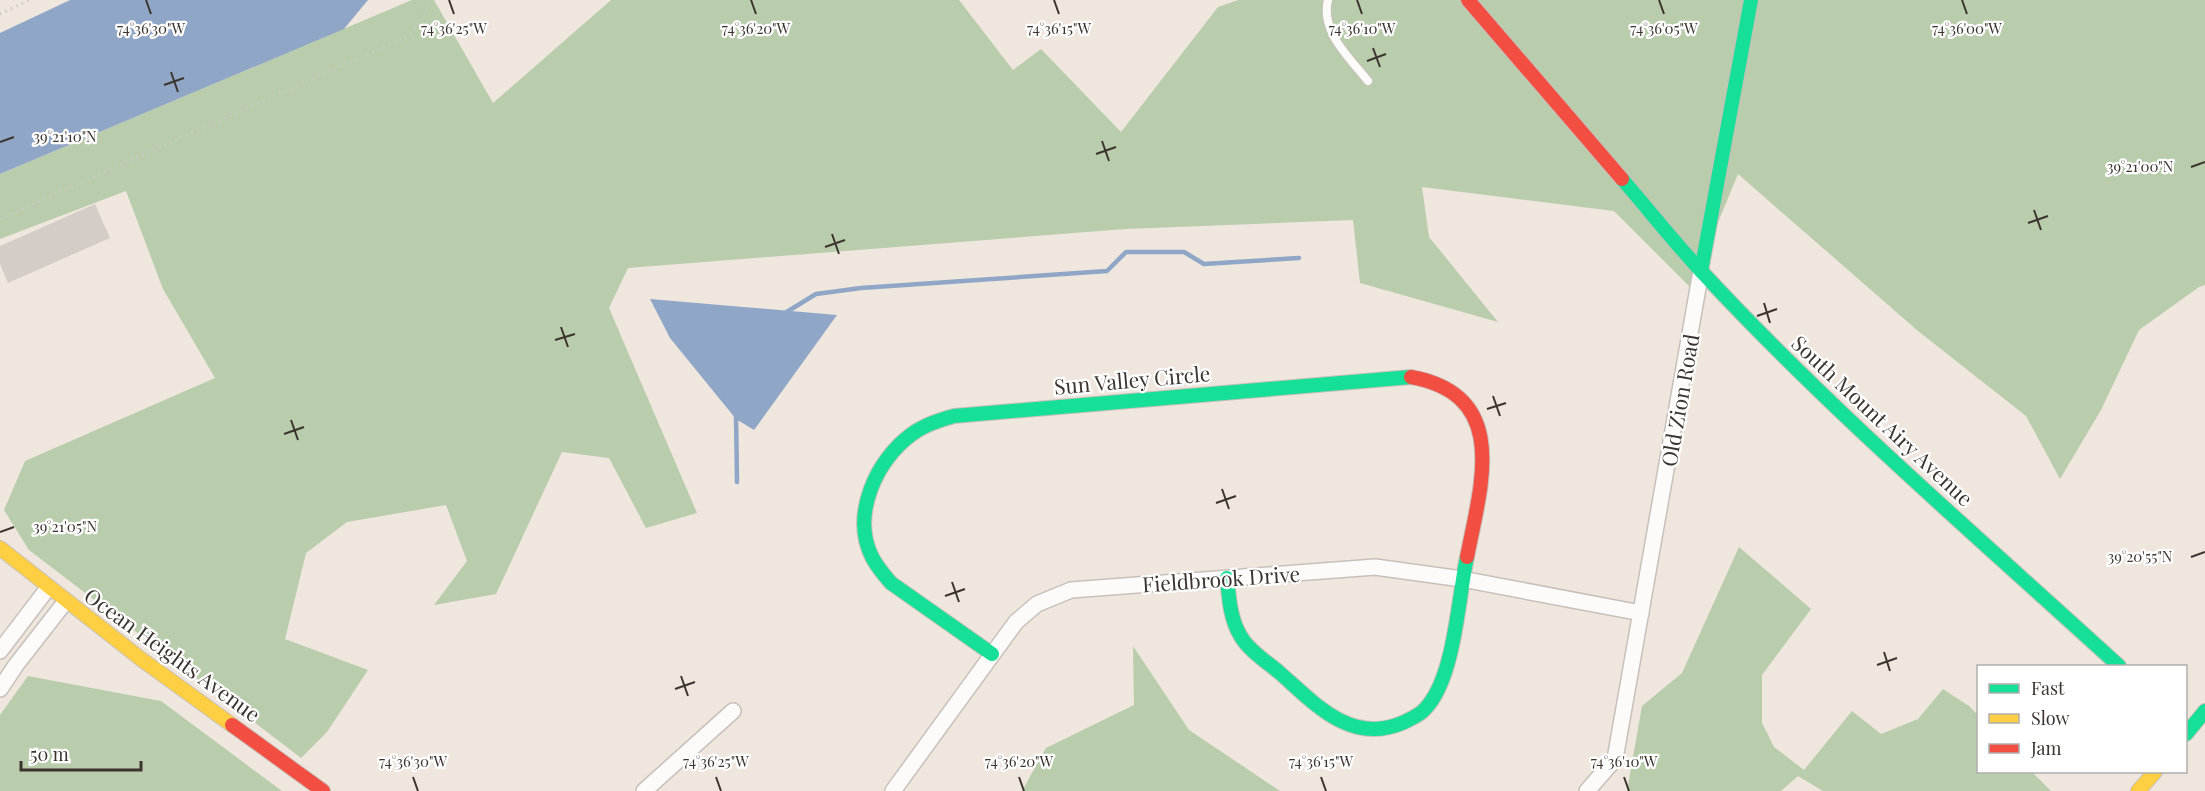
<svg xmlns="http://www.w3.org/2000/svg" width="2205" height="791" font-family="'Playfair Display',serif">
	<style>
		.forest { fill: #b9ccac }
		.water { fill: #90a6c7 }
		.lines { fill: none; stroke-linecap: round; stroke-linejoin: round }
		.stream { stroke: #90a6c7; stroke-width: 4.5 }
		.building { fill: #d4cdc7 }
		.lane-casing { stroke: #c7c0ba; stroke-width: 10 }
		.street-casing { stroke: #c7c0ba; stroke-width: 18 }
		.fast-casing { stroke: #c7c0ba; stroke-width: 16 }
		.slow-casing { stroke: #c7c0ba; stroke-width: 16 }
		.jam-casing { stroke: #c7c0ba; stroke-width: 16 }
		.path { stroke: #ccc8c6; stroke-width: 3; stroke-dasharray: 1.5 4.5; stroke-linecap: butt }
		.lane { stroke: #fdfbfa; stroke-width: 8 }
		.street { stroke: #fdfbfa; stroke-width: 15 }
		.fast { stroke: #16e098; stroke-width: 14 }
		.slow { stroke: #ffcf43; stroke-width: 14 }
		.jam { stroke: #f24e42; stroke-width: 14 }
		.ticks { fill: none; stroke: #3c352f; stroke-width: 2 }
		.labels { text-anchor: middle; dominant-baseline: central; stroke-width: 4.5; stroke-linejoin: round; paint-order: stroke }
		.street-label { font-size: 21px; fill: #3c352f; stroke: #fff }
		.ticks-label { font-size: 15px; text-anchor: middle; fill: #3c352f; stroke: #fff; stroke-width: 4.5; stroke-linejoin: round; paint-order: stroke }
	</style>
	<rect width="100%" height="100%" fill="#efe6de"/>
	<g class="forest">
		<path d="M412,0h22l59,103 118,-103h348l54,70 28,-21 80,83 97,-125 20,-7h967v285l-6,2 -60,43 -38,80 -41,69 -34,-63 -108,-85 -180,-157 -47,114 -77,-77 -192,-24 7,50 69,85 -138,-39 -7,-63 -227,9 -498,39 -19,40 88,205 -51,15 -37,-70 -47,-6 -66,142 -62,11 33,-44 -21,-56 -99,17 -41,31 -21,86 83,31 -41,62 -26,26 -272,-208 -25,-40 21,-49 190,-83 -52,-89 -37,-98 -126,48v-65z"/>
		<path d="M1739,547l72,62 -49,66v48l12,24 30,23 48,-59 29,23 37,-15 25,-30 26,17 9,9v57h54l19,19h-228l-25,-15 -17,15h-154l15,-85 40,-33z"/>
		<path d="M1133,646l56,84 91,61h-258l24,-43 88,-43z"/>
		<path d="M28,676l133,25 121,90h-282v-76z"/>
	</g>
	<g class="water">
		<path d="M70,0h298l-24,29 -344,145v-141z"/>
		<path d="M650,299l187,16 -83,115 -18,-11 -66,-81z"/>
	</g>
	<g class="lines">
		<g class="stream">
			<path d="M785,313l31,-19 45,-6 246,-17 19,-19h58l20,12 95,-6"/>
			<path d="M736,413l1,69"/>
		</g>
	</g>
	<path class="building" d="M95,204l15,34 -102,45 -8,-19v-18z"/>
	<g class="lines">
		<g class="lane-casing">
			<path id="lane" d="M1328,0c-8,32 22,58 40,81"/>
		</g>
		<g class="street-casing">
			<g id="street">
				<path d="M0,651l48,-63"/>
				<path d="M0,689l16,-24 50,-64"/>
				<path d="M644,791l89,-80"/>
				<path d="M893,791l123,-169 21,-18 34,-14 304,-23 87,12 179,34"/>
				<path d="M1587,791l28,-32 86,-488"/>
			</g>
		</g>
		<g class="fast-casing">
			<g id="fast">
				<path d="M1622,179c27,31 52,63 80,93 130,140 276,265 417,394"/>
				<path d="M1701,271l50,-271"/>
				<path d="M1227,578c2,20 3,40 13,57 8,15 27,27 40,38 34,30 71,72 122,50 8,-4 17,-7 23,-14 30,-31 33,-111 42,-152"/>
				<path d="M992,654l-101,-71c-7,-8 -14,-16 -19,-26 -21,-42 4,-97 40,-123 12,-9 27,-14 42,-18l457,-39"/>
				<path d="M2186,734l19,-23"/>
			</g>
		</g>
		<g class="slow-casing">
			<g id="slow">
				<path d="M0,548l141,111 91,66"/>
				<path d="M2138,791l17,-19"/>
			</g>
		</g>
		<g class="jam-casing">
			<g id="jam">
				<path d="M1468,0l154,179"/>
				<path d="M1411,377c100,18 70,108 56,180"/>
				<path d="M232,725l91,66"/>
			</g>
		</g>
		<g class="path">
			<path d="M0,14l29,-14"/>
			<path d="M0,219l408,-183c11,-10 18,-21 20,-36"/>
		</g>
		<use href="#lane" class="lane"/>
		<use href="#street" class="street"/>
		<use href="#fast" class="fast"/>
		<use href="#slow" class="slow"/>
		<use href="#jam" class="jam"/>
	</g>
	<path class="ticks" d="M146,0l5,14M449,0l5,14M751,0l5,14M1054,0l5,14M1357,0l5,14M1659,0l5,14M1962,0l5,14M1373,48l7,19M1367,61l19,-7M171,72l7,20M164,85l20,-7M1102,141l7,20M0,142l14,-5M1096,154l20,-7M2191,167l14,-5M2034,210l7,20M2028,223l20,-7M832,234l7,20M825,247l20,-7M1764,303l6,20M1757,316l20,-7M561,327l7,20M555,340l20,-6M1493,396l7,20M1487,409l19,-6M291,420l7,20M284,434l20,-7M1222,489l7,20M1216,503l20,-7M0,532l14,-5M2191,557l14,-5M952,582l7,20M945,596l20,-7M1884,652l6,19M1877,665l20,-7M681,676l7,20M675,689l20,-7M413,777l5,14M716,777l5,14M1019,777l5,14M1321,777l5,14M1624,777l5,14"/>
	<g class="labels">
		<g class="street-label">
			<text transform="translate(1132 379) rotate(-5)">Sun Valley Circle</text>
			<text transform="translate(1679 400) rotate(-80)">Old Zion Road</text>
			<text transform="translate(1883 420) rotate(43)">South Mount Airy Avenue</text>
			<text transform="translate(1221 578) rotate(-4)">Fieldbrook Drive</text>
			<text transform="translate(173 654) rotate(36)">Ocean Heights Avenue</text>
		</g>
	</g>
	<g class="ticks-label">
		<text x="151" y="34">74°36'30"W</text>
		<text x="454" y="34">74°36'25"W</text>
		<text x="756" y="34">74°36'20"W</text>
		<text x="1059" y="34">74°36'15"W</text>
		<text x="1362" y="34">74°36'10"W</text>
		<text x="1664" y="34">74°36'05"W</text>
		<text x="1967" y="34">74°36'00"W</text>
		<text x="65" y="142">39°21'10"N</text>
		<text x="2140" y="172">39°21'00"N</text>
		<text x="65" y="532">39°21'05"N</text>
		<text x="2140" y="562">39°20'55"N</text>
		<text x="413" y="767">74°36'30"W</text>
		<text x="716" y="767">74°36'25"W</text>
		<text x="1019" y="767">74°36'20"W</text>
		<text x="1321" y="767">74°36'15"W</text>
		<text x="1624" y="767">74°36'10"W</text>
	</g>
	<rect x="1977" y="665" width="210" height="108" fill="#ffffff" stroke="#b1aeac" stroke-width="1.5"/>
	<rect x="1989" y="684" width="30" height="9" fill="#16e098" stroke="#b1aeac" stroke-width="1.5"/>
	<text x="2031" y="695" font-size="18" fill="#3c352f">Fast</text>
	<rect x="1989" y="714" width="30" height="9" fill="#ffcf43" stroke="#b1aeac" stroke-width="1.5"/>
	<text x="2031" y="725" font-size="18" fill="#3c352f">Slow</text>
	<rect x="1989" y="744" width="30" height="9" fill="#f24e42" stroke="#b1aeac" stroke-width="1.5"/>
	<text x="2031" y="755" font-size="18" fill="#3c352f">Jam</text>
	<path d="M21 761v9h120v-9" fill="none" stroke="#3c352f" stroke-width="3"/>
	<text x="30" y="761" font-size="18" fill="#3c352f" stroke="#ffffff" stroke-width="4.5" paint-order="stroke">50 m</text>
</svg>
